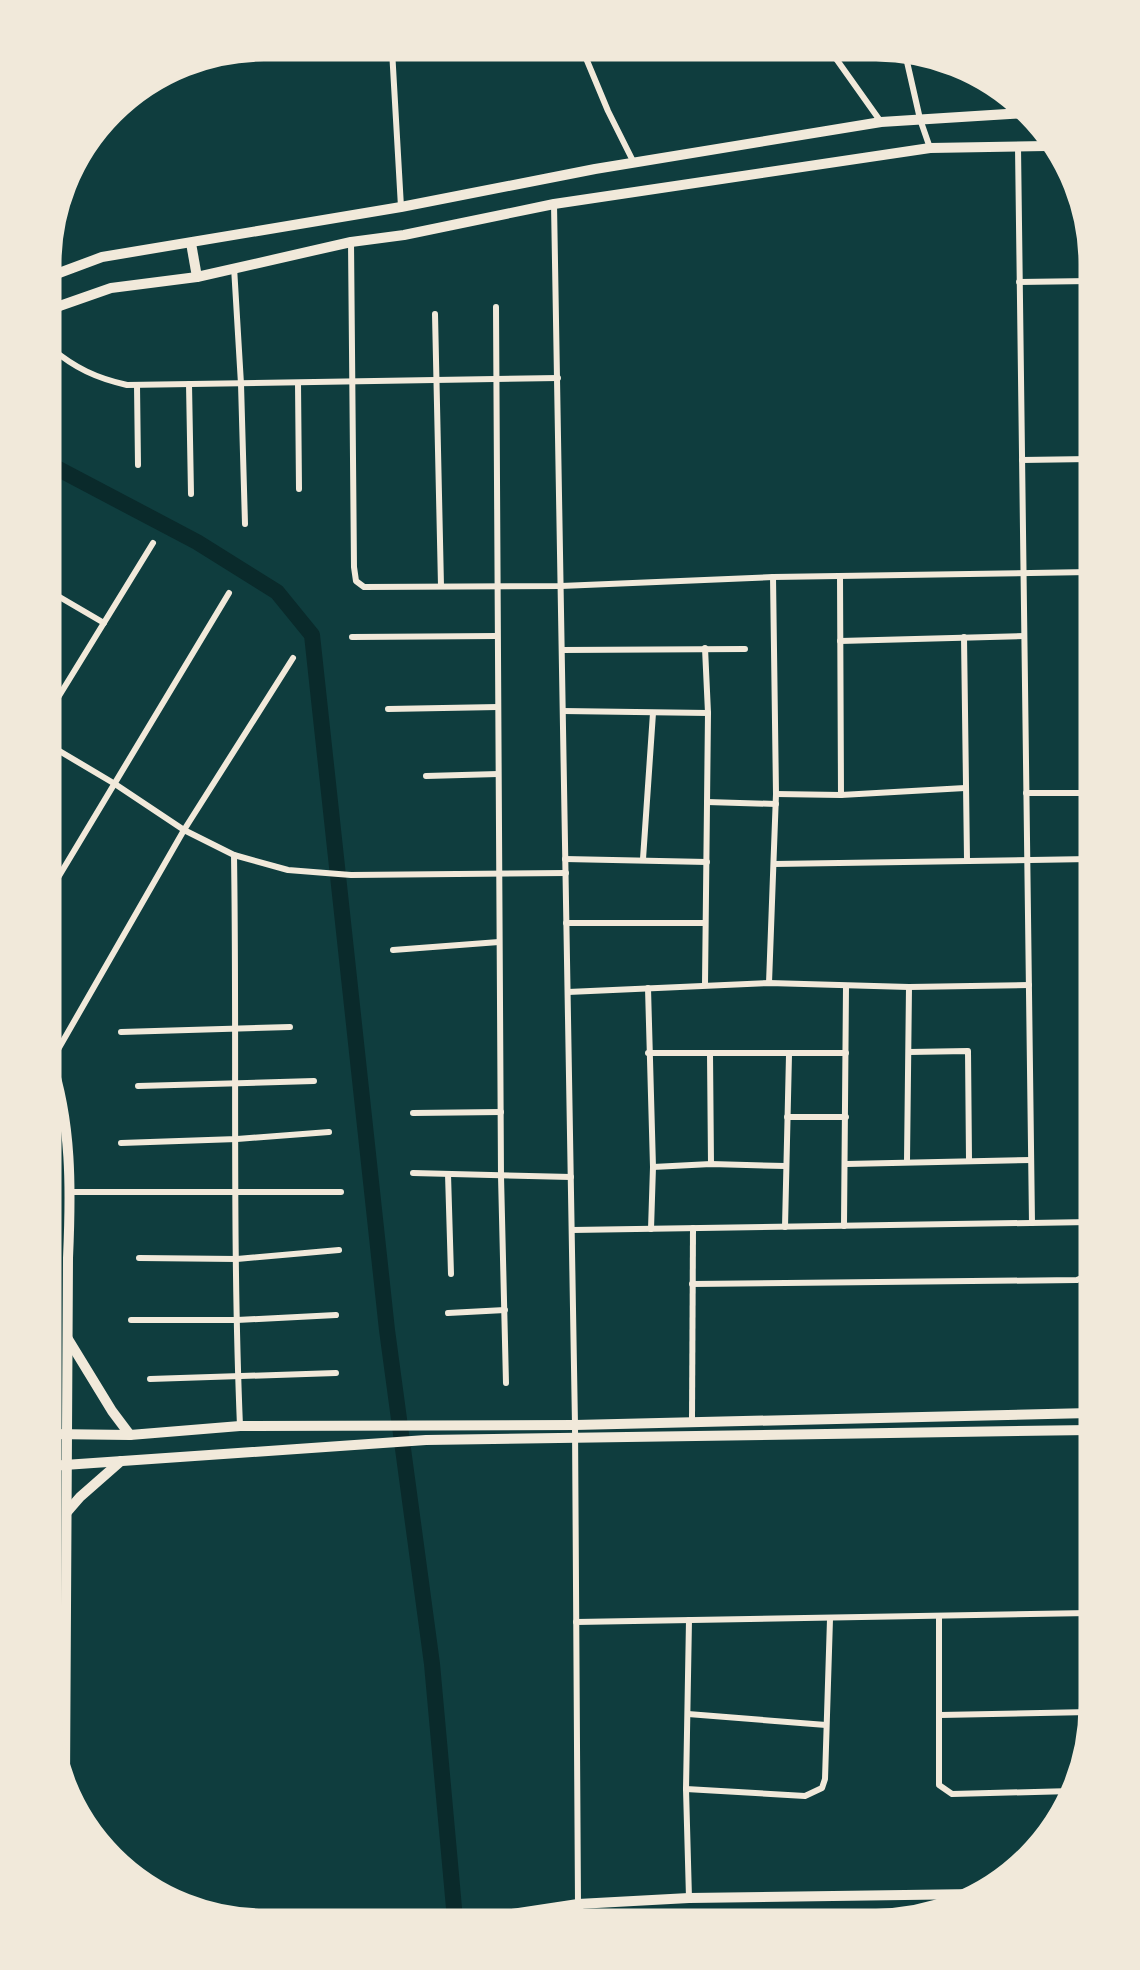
<svg xmlns="http://www.w3.org/2000/svg" width="1140" height="1970" font-family="Signika,sans-serif">
	<style>
		.lines { fill: none; stroke-linecap: round; stroke-linejoin: round }
		.canal { stroke: #0a2a2b; stroke-width: 16 }
		.minor { stroke: #f1e9da; stroke-width: 6 }
		.tertiary { stroke: #f1e9da; stroke-width: 10 }
		.rim { fill: none; stroke: #f1e9da; stroke-width: 3 }
	</style>
	<rect width="100%" height="100%" fill="#0f3d3e"/>
	<g class="lines">
		<path class="canal" d="M51,465l146,77 80,50 35,43 75,695 45,334 23,255"/>
		<g class="minor">
			<path d="M392,50l9,157"/>
			<path d="M583,51l25,60 26,52"/>
			<path d="M832,53l49,69"/>
			<path d="M905,53l15,66 10,29"/>
			<path d="M1018,147l14,1076"/>
			<path d="M554,204l21,1221 3,479"/>
			<path d="M351,242l3,325 2,14 8,6 197,-1 212,-9 317,-5"/>
			<path d="M234,267l7,117 4,140"/>
			<path d="M1019,282l71,-1"/>
			<path d="M496,307l5,869 5,207"/>
			<path d="M435,314l6,272"/>
			<path d="M51,348c24,20 45,30 76,37l431,-7"/>
			<path d="M298,383l1,106"/>
			<path d="M189,384l2,110"/>
			<path d="M137,385l1,80"/>
			<path d="M1022,460l68,-1"/>
			<path d="M840,576l1,219"/>
			<path d="M51,592l53,31"/>
			<path d="M352,637l145,-1"/>
			<path d="M964,637l3,222"/>
			<path d="M840,641l184,-5"/>
			<path d="M705,648l3,65 -3,272"/>
			<path d="M562,650l183,-1"/>
			<path d="M51,709l102,-166"/>
			<path d="M388,709l110,-2"/>
			<path d="M563,711l145,2"/>
			<path d="M51,746l64,38 69,46 50,25 54,15 63,5 215,-2"/>
			<path d="M426,776l72,-2"/>
			<path d="M1026,793h64"/>
			<path d="M776,794l65,1 124,-7"/>
			<path d="M707,802l69,2"/>
			<path d="M234,855c3,190 -2,380 6,571"/>
			<path d="M565,859l142,3"/>
			<path d="M643,859l10,-146"/>
			<path d="M774,864l316,-5"/>
			<path d="M50,891l179,-298"/>
			<path d="M566,923h139"/>
			<path d="M393,950l106,-8"/>
			<path d="M769,983l7,-189 -3,-217"/>
			<path d="M648,988l5,179 -2,62"/>
			<path d="M568,992l201,-9 140,4 120,-2"/>
			<path d="M121,1032l169,-5"/>
			<path d="M909,1052l59,-1 1,109"/>
			<path d="M648,1053h198"/>
			<path d="M710,1054l1,110"/>
			<path d="M52,1060l132,-230 109,-172"/>
			<path d="M138,1086l176,-5"/>
			<path d="M413,1113l88,-1"/>
			<path d="M787,1117h59"/>
			<path d="M121,1143l116,-4 92,-7"/>
			<path d="M907,1161l2,-174"/>
			<path d="M846,1164l185,-4"/>
			<path d="M653,1167l58,-3 74,2"/>
			<path d="M413,1173l158,4"/>
			<path d="M448,1174l3,100"/>
			<path d="M71,1192h270"/>
			<path d="M844,1226l2,-239"/>
			<path d="M785,1227l4,-172"/>
			<path d="M572,1230l518,-8"/>
			<path d="M139,1258l98,1 102,-9"/>
			<path d="M692,1284l385,-4 9,-4 4,-9"/>
			<path d="M448,1313l57,-3"/>
			<path d="M131,1320h106l99,-5"/>
			<path d="M150,1379l186,-6"/>
			<path d="M692,1420l1,-192"/>
			<path d="M939,1616v169l13,9 120,-3"/>
			<path d="M576,1622l514,-9"/>
			<path d="M688,1714l138,11"/>
			<path d="M940,1715l150,-3"/>
			<path d="M686,1789l119,7 17,-8 3,-9 5,-160"/>
			<path d="M689,1898l-3,-109 3,-169"/>
		</g>
		<g class="tertiary">
			<path d="M191,243l6,34"/>
			<path d="M51,276l51,-19 299,-50 194,-38 286,-47 143,-9"/>
			<path d="M51,309l60,-21 86,-11 154,-35 53,-7 150,-31 376,-56 116,-2"/>
			<path d="M50,1058c22,64 21,133 18,200l-3,523"/>
			<path d="M68,1339l44,72 18,24"/>
			<path d="M50,1434l80,1 110,-9 335,-1 515,-12"/>
			<path d="M50,1466l376,-26 664,-10"/>
			<path d="M67,1512l13,-15 41,-36"/>
			<path d="M578,1904l1,16"/>
			<path d="M478,1919l100,-15 111,-6 287,-4"/>
		</g>
	</g>
	<path d="M0 0H1140V1970H0ZM264 60H876A204 204 0 0 1 1080 264V1706A204 204 0 0 1 876 1910H264A204 204 0 0 1 60 1706V264A204 204 0 0 1 264 60Z" fill="#f1e9da" fill-rule="evenodd"/>
	<path class="rim" d="M264 60H876A204 204 0 0 1 1080 264V1706A204 204 0 0 1 876 1910H264A204 204 0 0 1 60 1706V264A204 204 0 0 1 264 60Z"/>
</svg>
